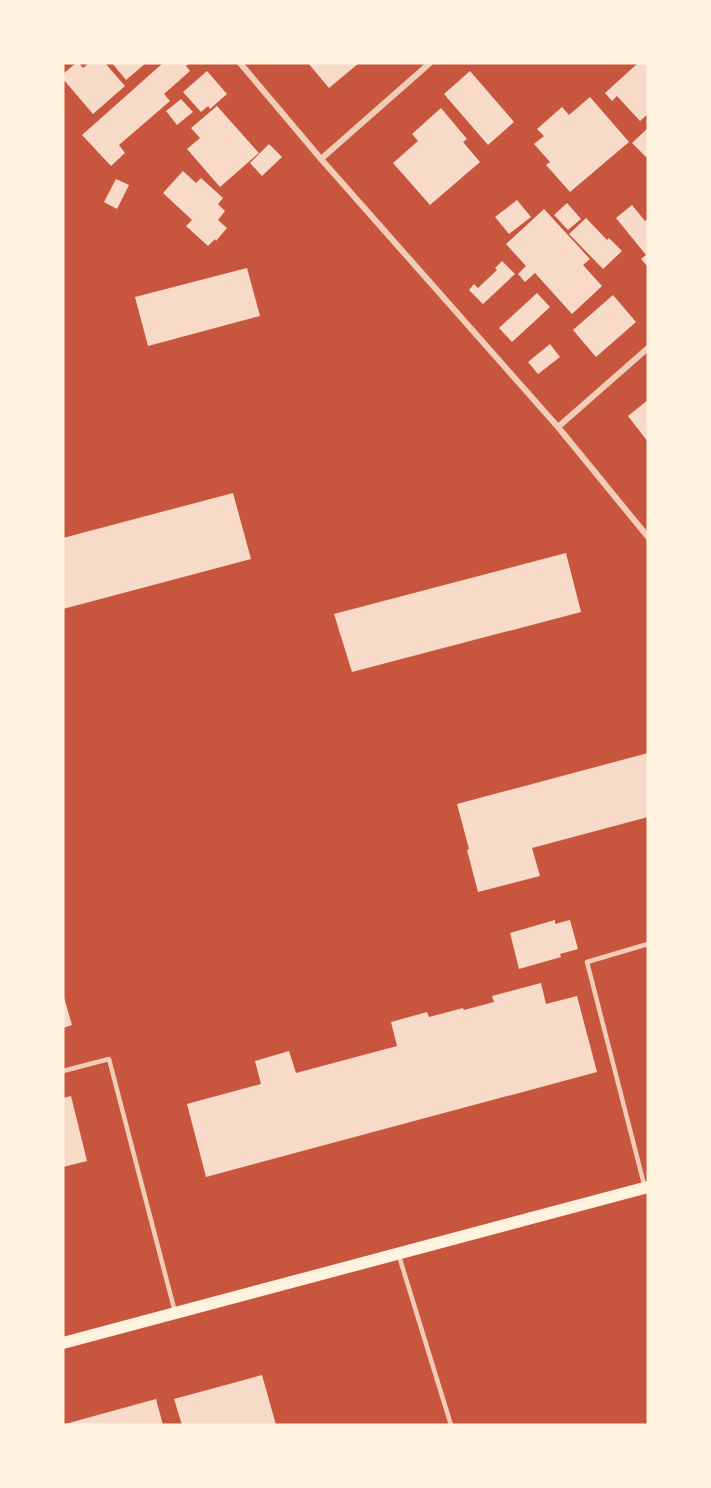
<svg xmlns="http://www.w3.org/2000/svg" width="711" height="1488" font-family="'Archivo Narrow',sans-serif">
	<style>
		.building { fill: #f7dbc8 }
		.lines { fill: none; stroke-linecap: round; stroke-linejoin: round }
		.service { stroke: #f1ccb7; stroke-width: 4.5 }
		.minor { stroke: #f1ccb7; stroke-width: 6 }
		.secondary { stroke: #fff3e0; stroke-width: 12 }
	</style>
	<rect width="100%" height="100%" fill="#c8553d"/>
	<g class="building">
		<path d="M76,63h3l4,5 6,-5h16l20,23 -32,28 -30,-35v-5z"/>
		<path d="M112,63h34l-20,17z"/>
		<path d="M163,63h26l-3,3 4,5 -26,23 6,7 -51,44 6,8 -14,13 -29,-31z"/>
		<path d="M308,63h51l-30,25z"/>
		<path d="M638,63h10v51l-8,7 -23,-25 -5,5 -7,-8z"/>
		<path d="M207,71l20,23 -17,15 -2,-3 -7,6 -18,-20z"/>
		<path d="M470,71l44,51 -26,23 -44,-51z"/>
		<path d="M590,97l39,45 -59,50 -24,-27 4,-3 -16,-18 10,-8 -7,-7 25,-22 7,8z"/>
		<path d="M181,99l12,13 -16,13 -11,-14z"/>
		<path d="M217,106l42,47 -39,34 -33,-38 13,-11 -9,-10z"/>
		<path d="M441,108l26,31 -4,3 17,20 -50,43 -37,-42 25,-22 -6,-7z"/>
		<path d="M648,128v31l-16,-16z"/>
		<path d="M269,144l13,13 -20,19 -12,-13z"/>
		<path d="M183,171l13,12 5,-5 22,20 -5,6 7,7 -7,9 9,8 -11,13 -1,-2 -7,7 -22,-20 6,-6 -29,-27z"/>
		<path d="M116,179l13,6 -12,24 -13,-7z"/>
		<path d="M517,200l14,17 -22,17 -14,-17z"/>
		<path d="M567,203l14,16 -13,11 -14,-15z"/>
		<path d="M632,205l13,16 3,-2v48l-7,-8 5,-4 -30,-37z"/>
		<path d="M544,209l46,50 -7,6 19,21 -30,28 -37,-41 -10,9 -7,-8 8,-8 -20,-22z"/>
		<path d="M586,218l21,22 2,-2 13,13 -19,18 -34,-35z"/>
		<path d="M502,261l13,13 -32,30 -14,-14 5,-6 4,4 19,-18 -2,-2z"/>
		<path d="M247,268l13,48 -112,30 -13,-49z"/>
		<path d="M537,293l13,14 -38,35 -13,-14z"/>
		<path d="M613,295l23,27 -40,35 -23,-27z"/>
		<path d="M550,344l10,13 -22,17 -10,-12z"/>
		<path d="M648,400v42l-20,-26z"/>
		<path d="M233,493l18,66 -188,50v-71z"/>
		<path d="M566,553l15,59 -229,60 -18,-58z"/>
		<path d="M648,753v64l-116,31 8,28 -62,16 -11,-42 2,-1 -12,-45z"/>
		<path d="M555,920v4l15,-4 8,29 -18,5 1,3 -42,12 -9,-36z"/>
		<path d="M541,983l5,21 31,-8 20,76 -391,105 -19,-73 74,-20 -6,-23 34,-10 7,22 101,-27 -6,-24 36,-10 2,5 34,-9 1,2 30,-8 -2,-6z"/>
		<path d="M63,994l9,31 -9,3z"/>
		<path d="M71,1096l16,65 -24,6v-69z"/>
		<path d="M262,1375l14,50h-94l-8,-26z"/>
		<path d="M156,1399l7,26h-98v-1z"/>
	</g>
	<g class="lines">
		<g class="service">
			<path d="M63,1071l46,-12 66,253"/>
			<path d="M645,1188l-58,-226 61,-18"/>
			<path d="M399,1256l52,169"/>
		</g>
		<g class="minor">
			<path d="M240,63l81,96 237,268 90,110"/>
			<path d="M321,159l109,-96"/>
			<path d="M558,427l90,-79"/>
		</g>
		<path class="secondary" d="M63,1343l585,-156"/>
	</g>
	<rect width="711" height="1488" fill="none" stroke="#fff3e0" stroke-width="129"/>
</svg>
